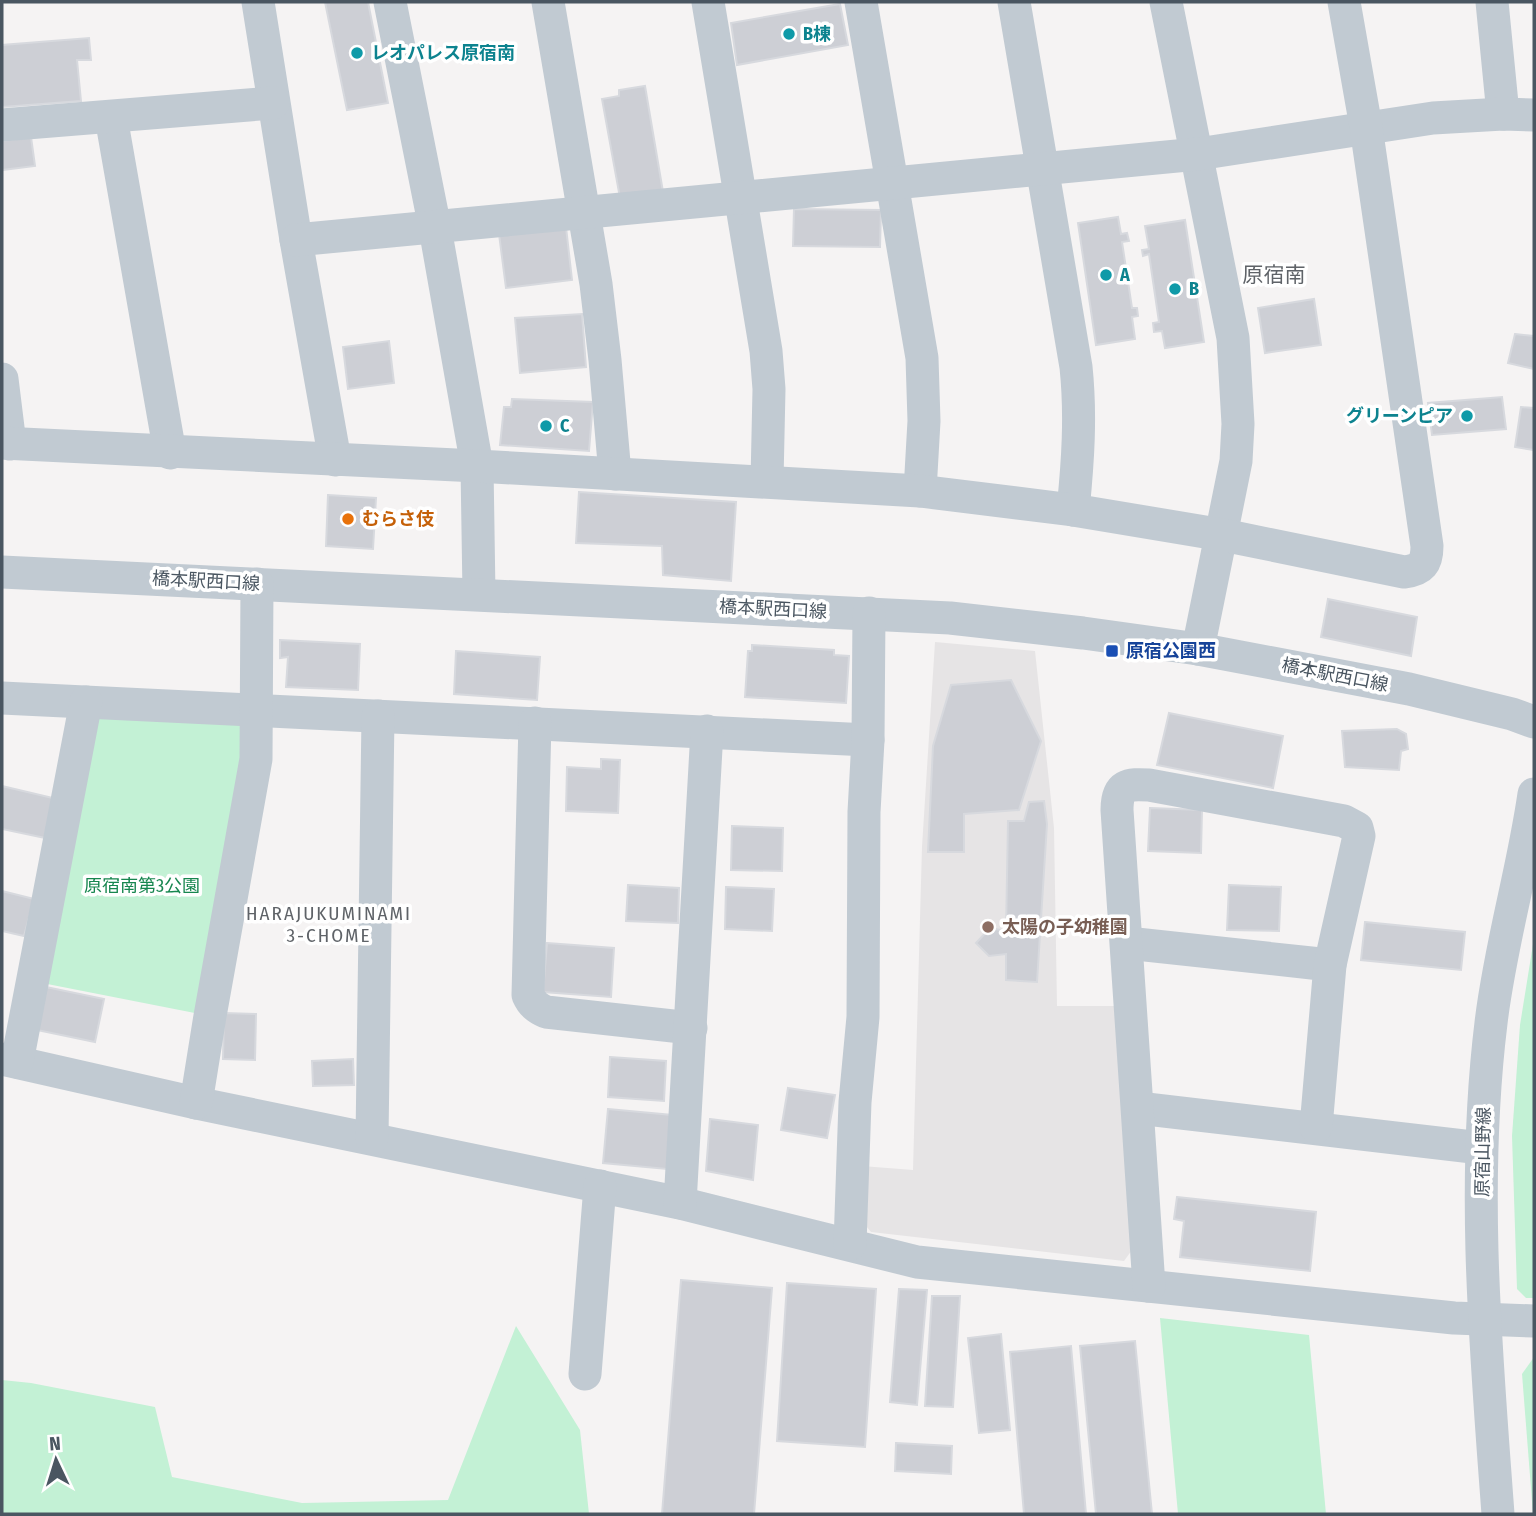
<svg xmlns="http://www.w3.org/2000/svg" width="1536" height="1516" font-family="'Fira Sans Condensed','Noto Sans JP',sans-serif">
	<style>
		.education { fill: #e6e4e5 }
		.green { fill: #c3f1d5 }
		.building { fill: #cdcfd5; stroke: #d7d9de; stroke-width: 2 }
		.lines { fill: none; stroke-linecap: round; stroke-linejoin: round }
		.minor { stroke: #c1cad2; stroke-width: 33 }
		.culture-dot { fill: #0f9aa8; stroke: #fff; stroke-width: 2.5 }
		.food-dot { fill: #e8710a; stroke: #fff; stroke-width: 2.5 }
		.transit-dot { fill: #1a4fb4; stroke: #fff; stroke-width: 2.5 }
		.education-dot { fill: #8d6e63; stroke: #fff; stroke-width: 2.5 }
		.labels { text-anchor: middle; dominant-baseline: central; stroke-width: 7; stroke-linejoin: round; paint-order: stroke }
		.culture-label { font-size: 18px; font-weight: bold; fill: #0d838f; stroke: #fff; text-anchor: start }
		.food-label { font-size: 18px; font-weight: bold; fill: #c56008; stroke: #fff; text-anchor: start }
		.street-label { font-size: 18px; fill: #4a5661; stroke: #fff }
		.transit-label { font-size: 18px; font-weight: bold; fill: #164399; stroke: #fff; text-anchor: start }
		.park-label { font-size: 18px; fill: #17864f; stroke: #fff }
		.education-label { font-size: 18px; font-weight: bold; fill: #785e54; stroke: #fff; text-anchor: start }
		.neighbourhood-label { font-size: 19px; letter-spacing: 2px; fill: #5f6368; stroke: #fff }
		.quarter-label { font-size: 21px; fill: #5f6368; stroke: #fff }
	</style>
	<rect width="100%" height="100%" fill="#f5f3f3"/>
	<path class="education" d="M935,642l100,9 19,177 3,178h59l16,244 -8,11 -253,-29 -9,-11v-55l51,4 9,-323z"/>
	<g class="green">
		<path d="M86,702l171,7 -47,307 -178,-35z"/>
		<path d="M1534,938v360h-8l-9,-9 -5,-153 8,-111z"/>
		<path d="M1160,1318l149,17 17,179h-148z"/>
		<path d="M516,1326l64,104 9,84h-587v-134l29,3 124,24 17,70 130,26 146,-3z"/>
		<path d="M1534,1357v157h-1l-11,-140z"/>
	</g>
	<g class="building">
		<path d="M325,2h43l20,101 -41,7z"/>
		<path d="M840,4l8,41 -111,20 -6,-42z"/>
		<path d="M89,38l2,22h-14l4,41 -79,6v-62z"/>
		<path d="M645,86l18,106 -43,6 -18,-99 17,-3v-6z"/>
		<path d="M31,137l4,29 -33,4v-29z"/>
		<path d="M794,209l87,1 -1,37 -87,-1z"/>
		<path d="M1118,217l3,17 6,-1 2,8 -7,1 10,66h5l1,8 -6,1 3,22 -39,6 -18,-122z"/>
		<path d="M1185,220l19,122 -39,6 -3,-17 -8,1 -1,-9 6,-1 -10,-68 -6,2 -1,-6 7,-1 -4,-23z"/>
		<path d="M566,227l6,53 -66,8 -7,-54z"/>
		<path d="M1314,299l7,46 -56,8 -7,-45z"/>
		<path d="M582,314l4,53 -66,6 -5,-55z"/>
		<path d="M1515,334l19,2v33l-26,-6z"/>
		<path d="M389,341l5,42 -46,6 -5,-42z"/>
		<path d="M1502,397l4,32 -74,6 -4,-32z"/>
		<path d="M512,399l81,3 -4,49 -89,-6 4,-38h7z"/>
		<path d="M1521,407l13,1v42l-19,-3z"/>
		<path d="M579,492l157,10 -5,79 -68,-6 -1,-29 -86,-3z"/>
		<path d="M328,495l48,3 -3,51 -47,-3z"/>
		<path d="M1328,599l89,18 -6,39 -90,-19z"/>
		<path d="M280,640l80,4 -2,46 -72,-3 2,-30 -8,1z"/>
		<path d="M752,645l82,5v5l15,1 -3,47 -101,-6 3,-46h4z"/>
		<path d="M456,651l84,6 -3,43 -83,-6z"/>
		<path d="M1011,680l30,61 -22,69 -55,4v38h-36l5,-106 18,-61z"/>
		<path d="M1169,713l114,23 -10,52 -116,-23z"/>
		<path d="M1397,729l9,5 2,15 -7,2 -2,19 -54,-3 -3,-36z"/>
		<path d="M601,759l19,1 -2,53 -52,-2 1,-44 34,2z"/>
		<path d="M2,786l55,13 -7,40 -48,-10z"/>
		<path d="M1044,801l3,23 -10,158 -31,-2v-26l-17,2 -13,-13 14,-15 16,3 2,-110h16l5,-19z"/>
		<path d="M1150,808l52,2 -1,43 -53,-2z"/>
		<path d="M732,826l51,2 -1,43 -51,-1z"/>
		<path d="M628,885l51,3 -1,35 -52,-2z"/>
		<path d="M1229,885l52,2 -2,44 -52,-1z"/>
		<path d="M726,887l48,2 -2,42 -47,-2z"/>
		<path d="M2,891l32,8 -10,37 -22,-5z"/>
		<path d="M1365,922l100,10 -4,38 -100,-10z"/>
		<path d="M547,943l67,5 -3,49 -68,-5z"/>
		<path d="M46,987l58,12 -9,43 -58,-12z"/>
		<path d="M224,1013l32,1 -1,46 -32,-1z"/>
		<path d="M610,1057l56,4 -2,40 -56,-4z"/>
		<path d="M353,1059l1,26 -41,1 -1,-25z"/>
		<path d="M788,1088l47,7 -8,43 -46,-8z"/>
		<path d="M608,1109l64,6 -5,54 -64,-6z"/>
		<path d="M710,1119l48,6 -5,55 -47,-9z"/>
		<path d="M1177,1197l139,15 -6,59 -130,-14 4,-36 -10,-2z"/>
		<path d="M681,1280l91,8 -18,226h-92z"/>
		<path d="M787,1283l89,6 -11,158 -88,-6z"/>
		<path d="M899,1289l28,1 -10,115 -27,-3z"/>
		<path d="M932,1296h28l-7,111 -28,-1z"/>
		<path d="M1001,1334l9,96 -31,3 -11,-95z"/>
		<path d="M1135,1341l17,173h-56l-16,-168z"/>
		<path d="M1071,1346l15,168h-62l-14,-162z"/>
		<path d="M896,1443l56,3 -1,28 -56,-3z"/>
	</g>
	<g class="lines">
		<g class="minor">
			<path d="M258,2l38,238 39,220"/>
			<path d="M390,2l45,226 42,238 2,128"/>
			<path d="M548,2l48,282 9,76 10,114"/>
			<path d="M708,2l58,349 3,38 -2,92"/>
			<path d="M861,2l61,356 2,63 -4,70"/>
			<path d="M1014,2l62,365c5,48 2,94 -3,143"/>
			<path d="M1166,2l67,336 5,86 -2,37 -38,188"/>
			<path d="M1492,2l11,112"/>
			<path d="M111,117l59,336"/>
			<path d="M2,125l271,-22"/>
			<path d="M296,240l902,-86 235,-36 70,-4 31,1"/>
			<path d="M2,379l8,65"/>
			<path d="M2,443l475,23 443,25 153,19 150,25 181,37c18,-2 23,-9 23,-26l-61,-419 -22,-125"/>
			<path d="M2,572l948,46 133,15 115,16 211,40 103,25 22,8"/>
			<path d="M2,698l866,42"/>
			<path d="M535,723l-7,272c4,9 9,13 18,17l145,16"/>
			<path d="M1127,943l203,22"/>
			<path d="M2,1059l194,44 484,100 237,59 537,56 80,3"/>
			<path d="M17,1062l69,-360"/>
			<path d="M196,1103l14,-87 46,-257 1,-175"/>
			<path d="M1138,1108l343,40"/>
			<path d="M372,1138l6,-422"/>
			<path d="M680,1203l27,-472"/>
			<path d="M850,1244l5,-142 8,-85 1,-205 4,-72 1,-127"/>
			<path d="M1149,1286l-32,-476c0,-26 11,-26 32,-25l195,36 13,7 2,8 -29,129 -14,162"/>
			<path d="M585,1374l15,-188"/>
			<path d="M1498,1514c-12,-163 -27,-328 -7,-491 9,-77 32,-152 43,-229"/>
		</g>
	</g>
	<g class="culture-dot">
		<circle cx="789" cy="34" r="7"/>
		<circle cx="357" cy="53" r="7"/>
		<circle cx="1106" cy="275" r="7"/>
		<circle cx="1175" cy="289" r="7"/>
		<circle cx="1467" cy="416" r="7"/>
		<circle cx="546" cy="426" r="7"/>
	</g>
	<circle class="food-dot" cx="348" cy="519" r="7"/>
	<rect class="transit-dot" x="1105" y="644" width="14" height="14" rx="3.5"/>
	<circle class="education-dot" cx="988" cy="927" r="7"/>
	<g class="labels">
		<g class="culture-label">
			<text x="803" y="34">B棟</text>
			<text x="371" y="53">レオパレス原宿南</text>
			<text x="1120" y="275">A</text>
			<text x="1189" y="289">B</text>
			<text x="1453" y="416" text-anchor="end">グリーンピア</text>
			<text x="560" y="426">C</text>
		</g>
		<g class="food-label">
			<text x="362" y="519">むらさ伎</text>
		</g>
		<g class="street-label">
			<text transform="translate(206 581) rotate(3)">橋本駅西口線</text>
			<text transform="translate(773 609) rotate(3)">橋本駅西口線</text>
			<text transform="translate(1335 675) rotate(11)">橋本駅西口線</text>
			<text transform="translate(1483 1152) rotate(-89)">原宿山野線</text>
		</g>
		<g class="transit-label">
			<text x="1126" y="651">原宿公園西</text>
		</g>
		<g class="park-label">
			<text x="142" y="886">原宿南第3公園</text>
		</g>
		<g class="education-label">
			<text x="1002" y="927">太陽の子幼稚園</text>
		</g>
		<g class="neighbourhood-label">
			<text x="329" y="913">HARAJUKUMINAMI<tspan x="329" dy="22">3-CHOME</tspan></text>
		</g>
		<g class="quarter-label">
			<text x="1274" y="275">原宿南</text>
		</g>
	</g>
	<rect width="1536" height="1516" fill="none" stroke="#4a5661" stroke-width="7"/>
	<g transform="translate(56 1460) rotate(356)" stroke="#ffffff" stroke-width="5" paint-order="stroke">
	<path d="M0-5L12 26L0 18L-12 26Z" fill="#4a5661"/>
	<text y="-10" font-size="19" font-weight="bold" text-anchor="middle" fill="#4a5661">N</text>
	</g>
</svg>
